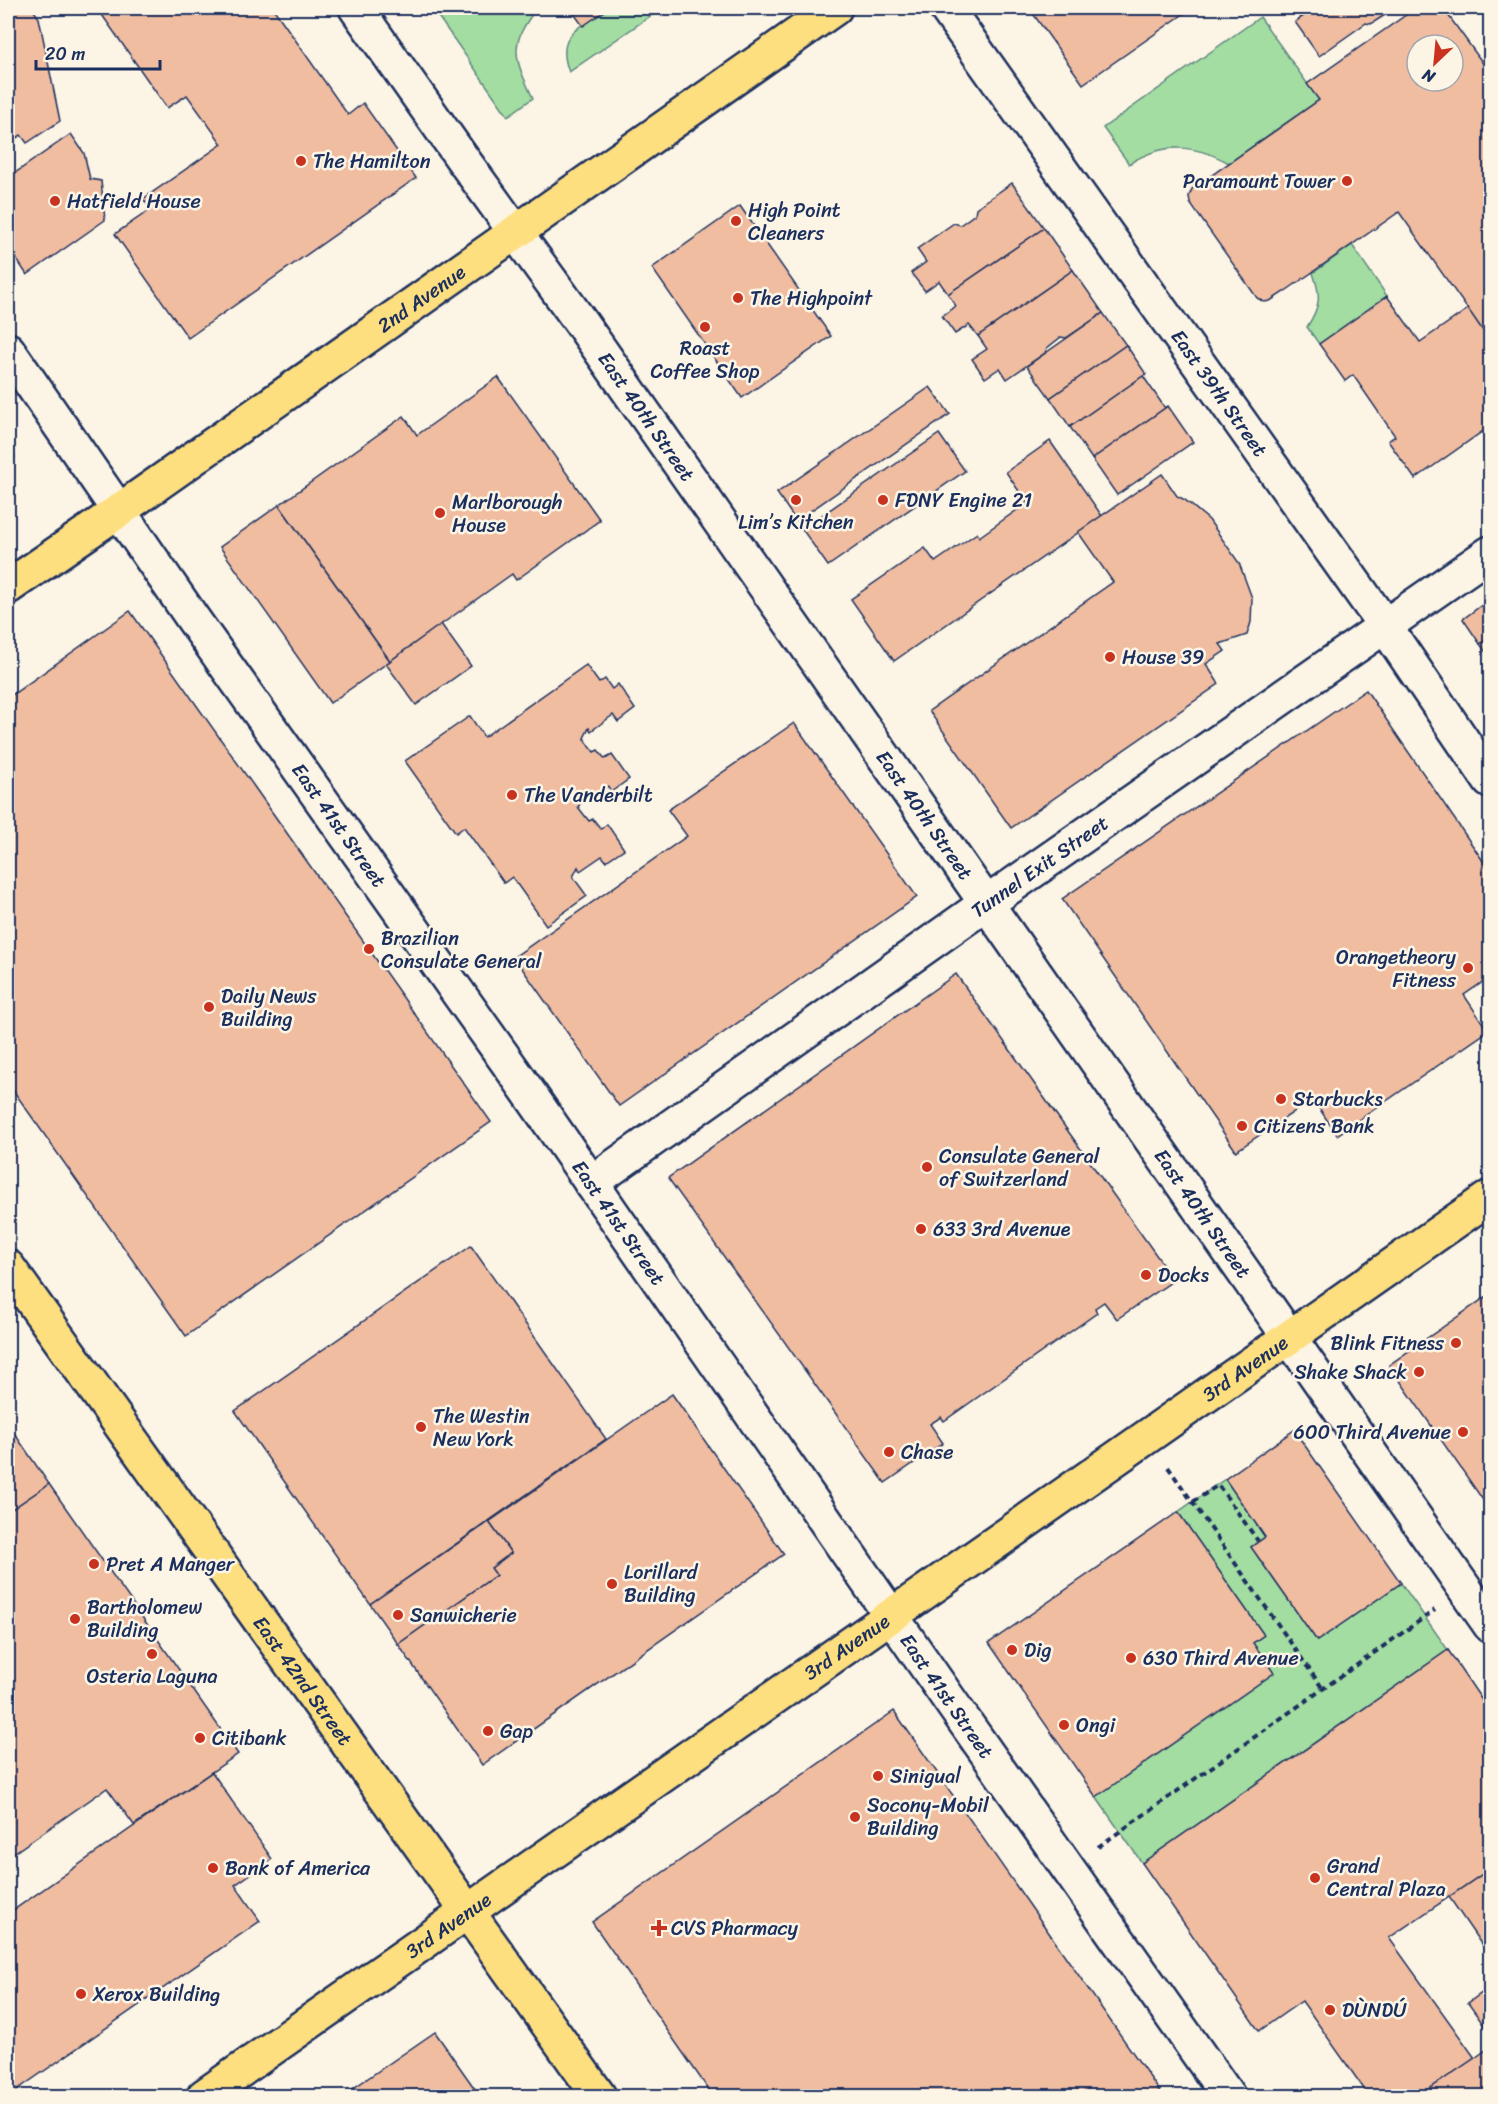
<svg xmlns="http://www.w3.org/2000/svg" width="1498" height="2104" font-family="Sriracha,sans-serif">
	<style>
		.green { fill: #a3dda2; stroke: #5f8680; stroke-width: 1.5 }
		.building { fill: #f0bda1; stroke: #1b2f5e; stroke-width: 1.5; fill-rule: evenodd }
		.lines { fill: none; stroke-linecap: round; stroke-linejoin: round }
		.minor-casing { stroke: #1b2f5e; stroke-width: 38 }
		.primary-casing { stroke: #1b2f5e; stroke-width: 38 }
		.path { stroke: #1b2f5e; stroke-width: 4; stroke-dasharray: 6 4.5; stroke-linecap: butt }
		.minor { stroke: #fcf5e5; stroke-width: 33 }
		.primary { stroke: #fedf80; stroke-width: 33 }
		.poi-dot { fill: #c8321e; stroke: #fcf5e5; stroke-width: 2 }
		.labels { text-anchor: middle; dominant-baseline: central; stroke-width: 5; stroke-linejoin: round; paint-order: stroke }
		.poi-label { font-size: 20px; fill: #1b2f5e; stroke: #fcf5e5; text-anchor: start }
		.street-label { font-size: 20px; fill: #1b2f5e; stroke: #fcf5e5 }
	</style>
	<rect width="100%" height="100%" fill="#fcf5e5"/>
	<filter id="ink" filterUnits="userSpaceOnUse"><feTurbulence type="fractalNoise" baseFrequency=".0167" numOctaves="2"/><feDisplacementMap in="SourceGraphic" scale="12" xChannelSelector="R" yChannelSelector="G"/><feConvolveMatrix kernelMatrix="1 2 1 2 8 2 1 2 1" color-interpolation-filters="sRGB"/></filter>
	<g filter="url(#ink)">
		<g class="green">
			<path d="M432,8h105c-29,37 -23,50 -4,90l-25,18z"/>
			<path d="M609,8h53l-93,64c-15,-39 12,-45 40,-64z"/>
			<path d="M1260,17l59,83 -90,63c-35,-19 -66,-21 -100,1l-26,-36z"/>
			<path d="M1352,245l35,51 -68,48 -12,-17c14,-22 14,-31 6,-54z"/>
			<path d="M1225,1479l40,58 -14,10 66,94 84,-58 47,67 -306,213 -46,-66 157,-154 11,-8 -86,-123z"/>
		</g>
		<g class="building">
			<path d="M8,8h12l-12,8z"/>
			<path d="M20,8h12l7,10 21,103 -33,22 -6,-8 -13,9v-128z"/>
			<path d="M107,8h166l75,107 15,-12 53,75 -228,160 -73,-104 36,-25 -8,-10 79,-55 -35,-49 -20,13 -67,-96z"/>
			<path d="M570,8h39l-26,18z"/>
			<path d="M1029,8h163l-109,76z"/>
			<path d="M1293,8h23l-15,10z"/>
			<path d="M1316,8h67l-3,2 5,5 -14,9 -5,-1 -47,33 -24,-34z"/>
			<path d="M1416,8h27l47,65v268l-91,-129 -115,80 -14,9 -6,1 -7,-4 -67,-95 -1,-7 3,-7 127,-89 -12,-16zM1417,45h36v36h-36z"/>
			<path d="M71,134l13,19 6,26 11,2 4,39 -78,55 -19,-29v-68z"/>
			<path d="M8,164l6,9 -6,5z"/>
			<path d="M1012,183l32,45 -96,66 -9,-13 -14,10 -14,-18 15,-11 -9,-13 37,-26 6,2 15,-11 1,-6z"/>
			<path d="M740,206l91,130 -89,62 -90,-130z"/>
			<path d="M1044,228l29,42 -95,66 -9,-11 -14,9 -13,-18 14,-10 -8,-12z"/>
			<path d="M1073,270l30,43 -37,25 -5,-1 -14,11 -2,5 -38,26 -7,-11 -15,10 -13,-19 15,-10 -9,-13z"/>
			<path d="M1387,296l33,46 48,-33 22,32v85l-75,53 -27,-38 7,-5 -42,-61 -8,6 -26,-37z"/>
			<path d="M1103,313l23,32 -76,53 -23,-32z"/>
			<path d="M1126,345l20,29 -76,53 -20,-29z"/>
			<path d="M1143,376l22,32 -73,51 -22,-32z"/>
			<path d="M498,377l102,143 -84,60 -4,-6 -122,87 -111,-156 125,-89 13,19z"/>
			<path d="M930,387l20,27 -154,107 -19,-28z"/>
			<path d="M1168,406l25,36 -76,53 -25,-36z"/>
			<path d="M939,434l26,37 -137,95 -26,-37z"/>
			<path d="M1050,441l52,75 -208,145 -43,-62 74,-51 10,14 42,-29 2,4 48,-34 -21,-31z"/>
			<path d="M8,446l7,11 -7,5z"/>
			<path d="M1162,474l15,22 8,4 24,20 30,43 13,35 -1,24 -4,13 -27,9 5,7 -19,13 13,20 -208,144 -82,-117 184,-129 -35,-50z"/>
			<path d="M279,505l111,156 -60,42 -110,-156z"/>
			<path d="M1490,599v38l-10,7 -17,-25z"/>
			<path d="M130,611l361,511 -305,214 -178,-253v-385z"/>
			<path d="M441,624l30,42 -55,39 -30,-41z"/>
			<path d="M1490,637v21l-10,-14z"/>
			<path d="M586,665l13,18 6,-4 7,10 6,-5 17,25 -17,13 -5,-7 -22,16 -2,-3 -5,10 10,14 4,-2 7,9 7,-4 17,24 -18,13 -3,-6 -23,16 -2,-3 -5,8 11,14 4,-2 8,10 6,-5 17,25 -18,12 -4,-5 -22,15 -2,-4 -5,10 14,19 -41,29 -34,-48 -8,6 -40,-56 -8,6 -51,-72 65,-45 14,21z"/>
			<path d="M1366,690l124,181v106l-26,18 24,36 -151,104 -24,-36 -77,52 -174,-252z"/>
			<path d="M794,723l123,174 -298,209 -105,-149 173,-121 -19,-26z"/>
			<path d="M956,974l218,306 -57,39 -13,-17 -9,6 2,5 -153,108 -3,-4 -11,7 13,19 -58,40 -217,-305z"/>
			<path d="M471,1246l135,193 -236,165 -135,-193z"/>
			<path d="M1490,1294v205l-5,4 -96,-138z"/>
			<path d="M672,1394l112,160 -302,211 -84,-121 98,-69 -5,-7 20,-15 -22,-31z"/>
			<path d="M8,1424l41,60 -41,28z"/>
			<path d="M1294,1430l107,153 -84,58 -66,-94 14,-10 -40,-58z"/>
			<path d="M49,1484l189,270 -104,71 -27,-37 -99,69v-345z"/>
			<path d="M1178,1512l86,123 -11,8 21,30 -178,124 -107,-154z"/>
			<path d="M489,1522l22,31 -20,15 5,7 -98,69 -28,-40z"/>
			<path d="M1448,1650l42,62v157l-101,69 86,120 -56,38h-50l-67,-95 -43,30 -117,-168z"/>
			<path d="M894,1711l269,385h-450l-121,-174z"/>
			<path d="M212,1772l60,87 -37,26 25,36 -246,171 -6,-9v-169z"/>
			<path d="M1490,1869v88l-41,-60z"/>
			<path d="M1490,1987v47l-22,-31z"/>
			<path d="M435,2032l45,64h-138z"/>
			<path d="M1490,2047v49h-71l56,-38z"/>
		</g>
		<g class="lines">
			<g class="minor-casing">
				<g id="minor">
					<path id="s1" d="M356,8l108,153 118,163 908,1301"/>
					<path id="s2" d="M946,8l439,618 105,155"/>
					<path id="s3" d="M8,350l185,269 334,471 426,615 275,391"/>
					<path id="s4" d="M591,1183l396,-280 503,-350"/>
				</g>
			</g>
			<g class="primary-casing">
				<g id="primary">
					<path id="s5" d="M8,587l112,-77 715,-502"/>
					<path id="s6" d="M8,1267c195,278 396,551 591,829"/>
					<path id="s7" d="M204,2096l1286,-899"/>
				</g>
			</g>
			<g class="path">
				<path d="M1168,1467l155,222"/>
				<path d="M1193,1502l25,-17 40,56"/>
				<path d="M1098,1847l337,-237"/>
			</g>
			<use href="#minor" class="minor"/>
			<use href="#primary" class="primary"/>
		</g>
	</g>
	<g class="poi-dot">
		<circle cx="301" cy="161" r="6"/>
		<circle cx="1347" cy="181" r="6"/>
		<circle cx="55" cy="201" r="6"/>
		<circle cx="736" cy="221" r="6"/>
		<circle cx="738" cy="298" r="6"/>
		<circle cx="705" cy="327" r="6"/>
		<circle cx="796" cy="500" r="6"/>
		<circle cx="883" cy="500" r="6"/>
		<circle cx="440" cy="513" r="6"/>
		<circle cx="1110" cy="657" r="6"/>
		<circle cx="512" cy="795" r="6"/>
		<circle cx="369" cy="949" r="6"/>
		<circle cx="1468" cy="968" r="6"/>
		<circle cx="209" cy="1007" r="6"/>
		<circle cx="1281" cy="1099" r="6"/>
		<circle cx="1242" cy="1126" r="6"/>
		<circle cx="927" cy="1167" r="6"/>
		<circle cx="921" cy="1229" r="6"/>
		<circle cx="1146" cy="1275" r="6"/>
		<circle cx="1456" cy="1343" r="6"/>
		<circle cx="1419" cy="1372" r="6"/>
		<circle cx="421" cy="1427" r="6"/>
		<circle cx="1463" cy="1432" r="6"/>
		<circle cx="889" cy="1452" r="6"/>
		<circle cx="94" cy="1564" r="6"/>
		<circle cx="612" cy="1584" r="6"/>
		<circle cx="398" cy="1615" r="6"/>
		<circle cx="75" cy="1619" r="6"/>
		<circle cx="1012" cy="1650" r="6"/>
		<circle cx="152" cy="1654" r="6"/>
		<circle cx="1131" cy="1658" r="6"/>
		<circle cx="1064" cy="1725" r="6"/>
		<circle cx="488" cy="1731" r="6"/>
		<circle cx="200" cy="1738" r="6"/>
		<circle cx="878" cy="1776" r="6"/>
		<circle cx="855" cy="1817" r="6"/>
		<circle cx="213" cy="1868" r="6"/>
		<circle cx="1315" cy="1878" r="6"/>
		<path d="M656 1919h6v6h6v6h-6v6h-6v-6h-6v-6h6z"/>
		<circle cx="81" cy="1994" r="6"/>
		<circle cx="1330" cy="2010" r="6"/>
	</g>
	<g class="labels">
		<g class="poi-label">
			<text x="313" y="161">The Hamilton</text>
			<text x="1335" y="181" text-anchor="end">Paramount Tower</text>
			<text x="67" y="201">Hatfield House</text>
			<text x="748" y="210">High Point<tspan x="748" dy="23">Cleaners</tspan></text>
			<text x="750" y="298">The Highpoint</text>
			<text x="705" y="348" text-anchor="middle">Roast<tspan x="705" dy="23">Coffee Shop</tspan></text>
			<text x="895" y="500">FDNY Engine 21</text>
			<text x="452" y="502">Marlborough<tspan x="452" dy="23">House</tspan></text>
			<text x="796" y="522" text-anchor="middle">Lim’s Kitchen</text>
			<text x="1122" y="657">House 39</text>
			<text x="524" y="795">The Vanderbilt</text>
			<text x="381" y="938">Brazilian<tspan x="381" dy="23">Consulate General</tspan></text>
			<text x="1456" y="957" text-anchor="end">Orangetheory<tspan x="1456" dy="23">Fitness</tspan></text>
			<text x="221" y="996">Daily News<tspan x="221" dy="23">Building</tspan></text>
			<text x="1293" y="1099">Starbucks</text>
			<text x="1254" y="1126">Citizens Bank</text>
			<text x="939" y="1156">Consulate General<tspan x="939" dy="23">of Switzerland</tspan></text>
			<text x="933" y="1229">633 3rd Avenue</text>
			<text x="1158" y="1275">Docks</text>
			<text x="1444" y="1343" text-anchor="end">Blink Fitness</text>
			<text x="1407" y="1372" text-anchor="end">Shake Shack</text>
			<text x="433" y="1416">The Westin<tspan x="433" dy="23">New York</tspan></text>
			<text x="1451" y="1432" text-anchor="end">600 Third Avenue</text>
			<text x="901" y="1452">Chase</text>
			<text x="106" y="1564">Pret A Manger</text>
			<text x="624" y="1572">Lorillard<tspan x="624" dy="23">Building</tspan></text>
			<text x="87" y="1607">Bartholomew<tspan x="87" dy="23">Building</tspan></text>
			<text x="410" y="1615">Sanwicherie</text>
			<text x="1024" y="1650">Dig</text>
			<text x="1143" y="1658">630 Third Avenue</text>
			<text x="152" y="1676" text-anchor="middle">Osteria Laguna</text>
			<text x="1076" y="1725">Ongi</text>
			<text x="500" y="1731">Gap</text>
			<text x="212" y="1738">Citibank</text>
			<text x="890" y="1776">Sinigual</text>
			<text x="867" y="1805">Socony-Mobil<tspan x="867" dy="23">Building</tspan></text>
			<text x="1327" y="1866">Grand<tspan x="1327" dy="23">Central Plaza</tspan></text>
			<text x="225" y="1868">Bank of America</text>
			<text x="671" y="1928">CVS Pharmacy</text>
			<text x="93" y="1994">Xerox Building</text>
			<text x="1342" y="2010">DÙNDÚ</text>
		</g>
		<g class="street-label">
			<text stroke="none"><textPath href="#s5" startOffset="504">2nd Avenue</textPath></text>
			<text stroke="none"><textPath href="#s2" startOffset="472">East 39th Street</textPath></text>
			<text stroke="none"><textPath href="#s1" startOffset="501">East 40th Street</textPath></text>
			<text stroke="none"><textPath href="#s1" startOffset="987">East 40th Street</textPath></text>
			<text stroke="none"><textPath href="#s3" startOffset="579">East 41st Street</textPath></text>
			<text stroke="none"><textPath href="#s4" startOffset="549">Tunnel Exit Street</textPath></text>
			<text stroke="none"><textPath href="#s1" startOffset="1473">East 40th Street</textPath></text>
			<text stroke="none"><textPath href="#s3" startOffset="1065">East 41st Street</textPath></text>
			<text stroke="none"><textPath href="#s7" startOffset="1270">3rd Avenue</textPath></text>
			<text stroke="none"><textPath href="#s7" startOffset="784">3rd Avenue</textPath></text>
			<text stroke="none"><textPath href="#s6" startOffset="508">East 42nd Street</textPath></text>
			<text stroke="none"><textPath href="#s3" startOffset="1641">East 41st Street</textPath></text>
			<text stroke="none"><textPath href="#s7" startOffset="298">3rd Avenue</textPath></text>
		</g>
	</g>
	<rect width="1498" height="2104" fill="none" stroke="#fcf5e5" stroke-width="30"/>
	<rect x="15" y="15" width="1468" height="2074" fill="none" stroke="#1b2f5e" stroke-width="2" filter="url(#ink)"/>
	<g transform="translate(1435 63) rotate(206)"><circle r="28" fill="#fcf5e5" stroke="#a2a6af" stroke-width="1.5"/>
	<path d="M0-4.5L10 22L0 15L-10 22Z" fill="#c8321e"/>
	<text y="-9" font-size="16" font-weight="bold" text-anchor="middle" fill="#1b2f5e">N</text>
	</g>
	<path d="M36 60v9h124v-9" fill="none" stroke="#1b2f5e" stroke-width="3"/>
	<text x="45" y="60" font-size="18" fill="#1b2f5e" stroke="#fcf5e5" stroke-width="4.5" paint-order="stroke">20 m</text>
</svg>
